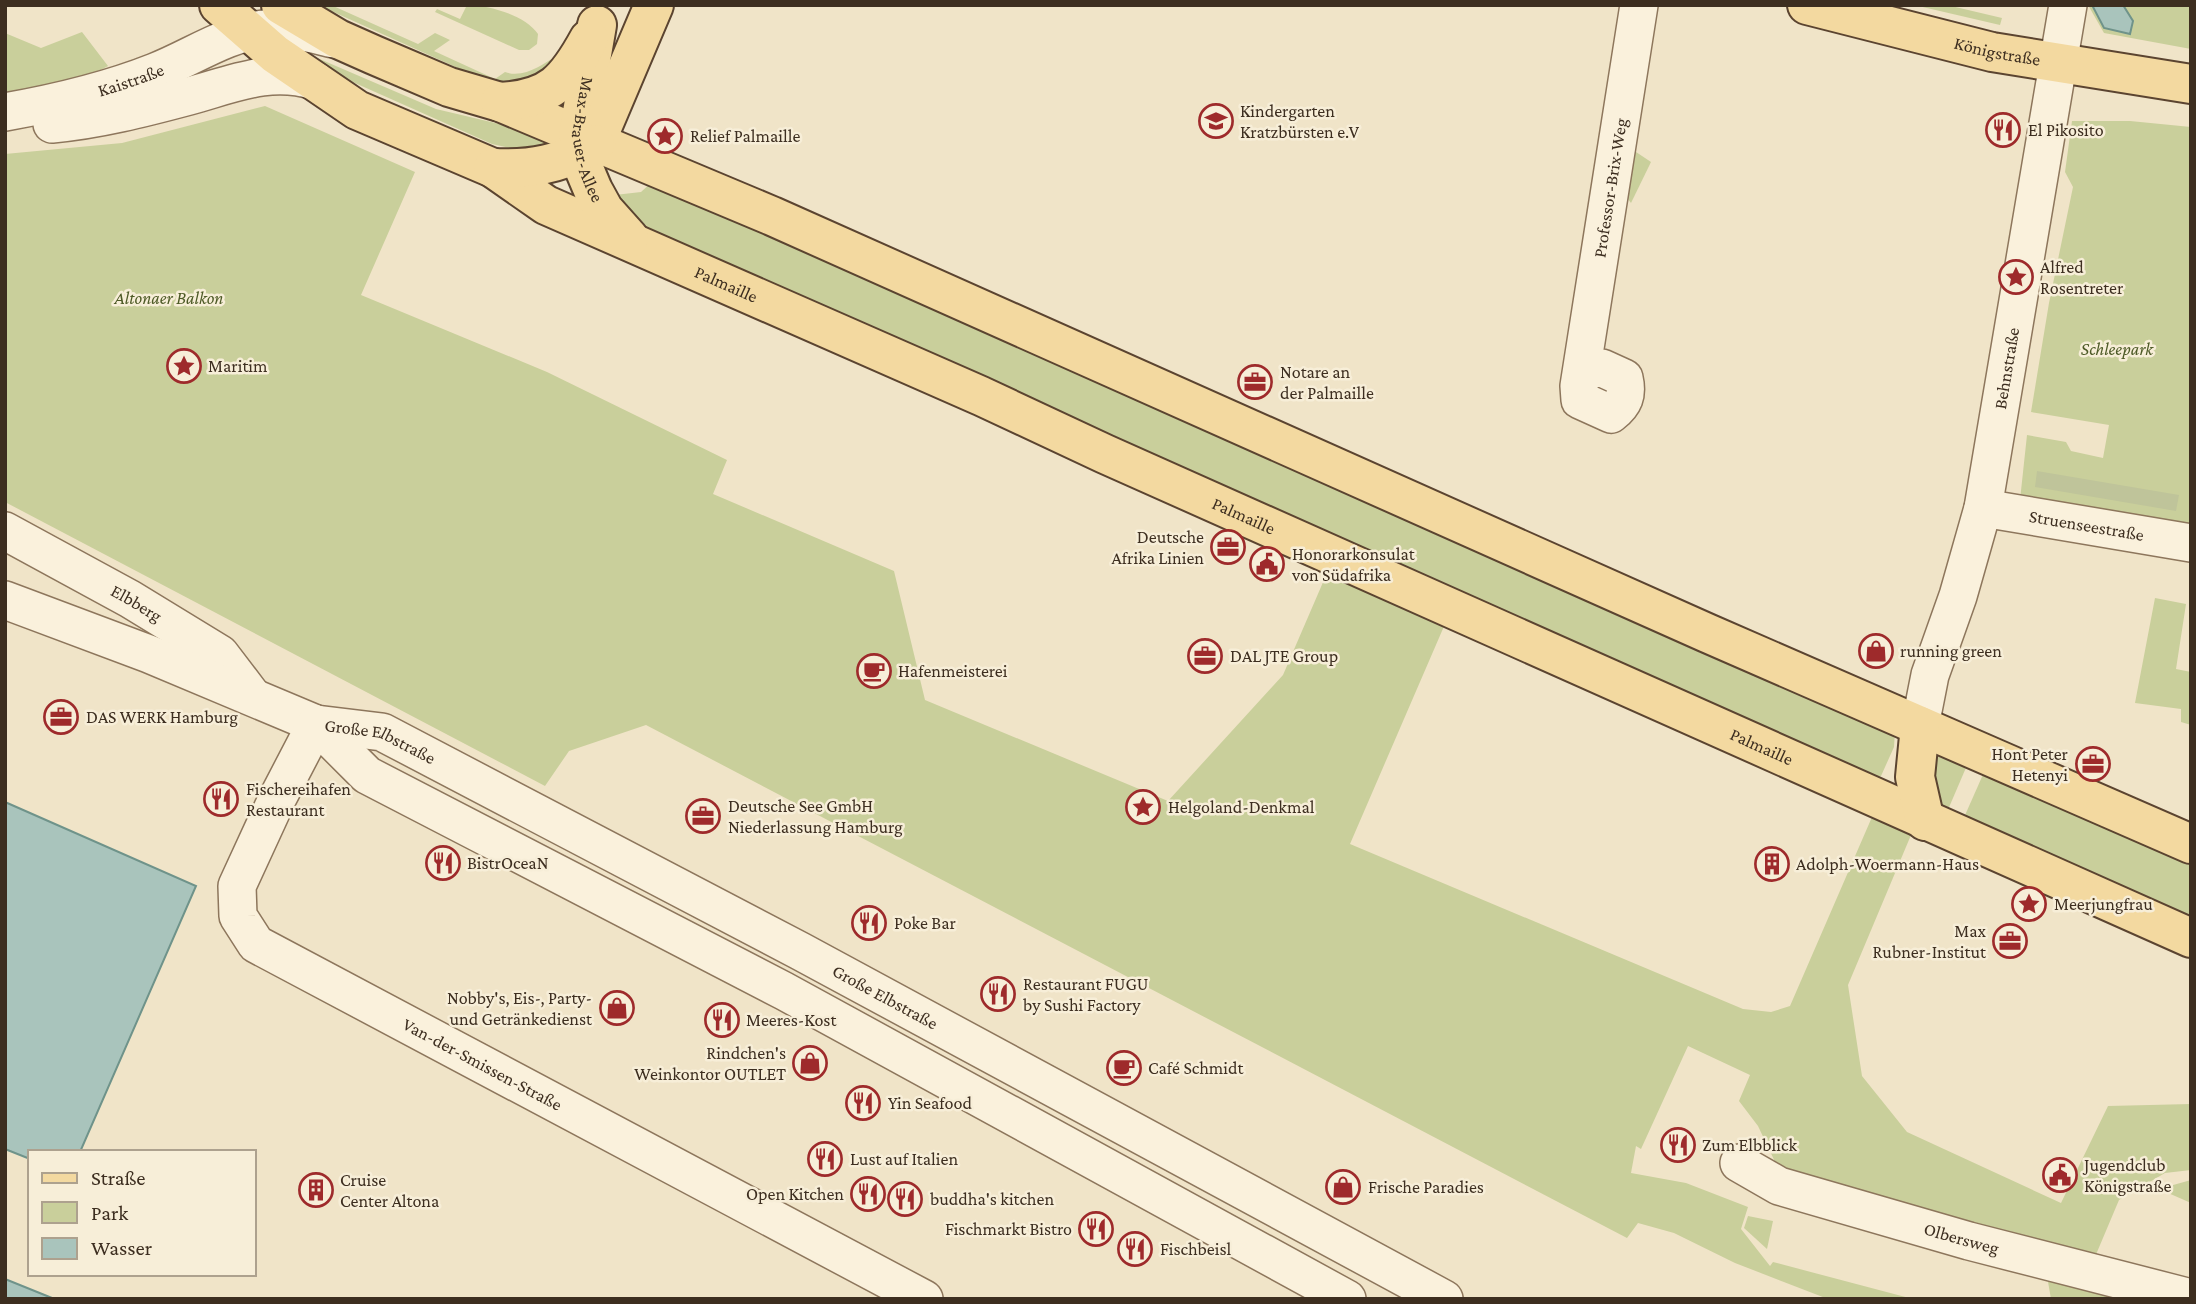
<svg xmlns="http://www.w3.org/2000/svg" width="2196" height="1304" font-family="'Crimson Pro',serif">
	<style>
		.green { fill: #c9cf9b }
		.cemetery { fill: #bfc49a }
		.water { fill: #a9c4bc; stroke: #6f938a; stroke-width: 2 }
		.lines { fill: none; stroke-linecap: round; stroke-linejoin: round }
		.minor-casing { stroke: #8d765c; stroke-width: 40 }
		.major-casing { stroke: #5b4430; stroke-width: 42 }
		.minor { stroke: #faf1dc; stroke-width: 37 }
		.major { stroke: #f3d9a0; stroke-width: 38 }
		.labels { text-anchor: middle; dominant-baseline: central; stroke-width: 5; stroke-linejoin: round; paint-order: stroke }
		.street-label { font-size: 18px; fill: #3d2e20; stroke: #f7eed8 }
		.poi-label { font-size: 18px; fill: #3d2e20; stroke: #f7eed8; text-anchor: start }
		.park-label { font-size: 18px; font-style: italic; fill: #4d5a26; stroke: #f7eed8 }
	</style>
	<rect width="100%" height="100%" fill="#f0e4c8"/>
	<g class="green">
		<path d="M318,5h13l87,39 17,-11 15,7 -16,11 61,28 10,-7c19,7 38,-8 53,-17 -27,29 -39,32 -78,23z"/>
		<path d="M467,5c21,0 58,10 71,29l-1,10 -8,6h-10l-84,-38 2,-3 23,10z"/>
		<path d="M1914,5h33l55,13 -2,7z"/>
		<path d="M2088,5h103v44l-87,-16z"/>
		<path d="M82,32l26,34 -47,25 -56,6v-64l36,15z"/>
		<path d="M308,54l128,55 80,19 40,17 -37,5 -27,-6 -155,-69z"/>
		<path d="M265,106l150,66 -54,123 186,77 180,88 -14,34 181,77 31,129 243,101 115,-126 44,-102 118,51 -95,220 393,165 28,3 19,-6 82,-189 39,18 -63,150 14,91 45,56 154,71 47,-97 83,-2v66l-26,3 -46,27 -27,64 -315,-98 -19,-40 -19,-25 11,-26 -62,-29 -47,103 -5,-3 -5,27 55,10 62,24 -7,22 29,37 3,-4 140,37h-85l-93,-36 -61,-30 -36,-10 -11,15 -981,-513 -77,26 -24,35 -540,-284v-348l117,-11z"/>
		<path d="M2072,121h58l61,6v402l-171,-29 7,-65 39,7 5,9 32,7 6,-33 -78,-13 18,-109 24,-116 -8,-15z"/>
		<path d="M1633,150l18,12 -20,41 -3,-4z"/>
		<path d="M653,181l1242,550 -1,16 -13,29 -11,3 -1218,-541 -46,-42 35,-4z"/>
		<path d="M2155,598l31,6 -10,65 15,3v53l-10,-3v-13l-46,-6z"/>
		<path d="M1934,756l34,7 -21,49 -17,-30z"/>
		<path d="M1985,770l206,91v62l-229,-101z"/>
		<path d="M2191,1180v23l-32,-14z"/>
		<path d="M1748,1216l25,5 -6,28 -23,-21z"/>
		<path d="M2047,1276l89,23h-85z"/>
	</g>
	<path class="cemetery" d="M2037,471l142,24 -3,16 -141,-24z"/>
	<g class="water">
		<path d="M2092,5h31l10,16 -3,13 -26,-6z"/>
		<path d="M5,802l191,84 -116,266h-50v7l-25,-10z"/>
		<path d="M5,1279l47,19 4,1h-51z"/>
	</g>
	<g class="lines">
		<g class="minor-casing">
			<g id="minor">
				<path id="s1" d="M5,112c51,-9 102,-21 150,-40 36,-14 71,-39 110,-43 23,-2 47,5 69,10"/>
				<path d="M52,124c46,-4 92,-16 137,-28 44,-12 81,-29 126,-15"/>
				<path id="s2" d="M1582,370l20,-2 22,10c4,17 0,26 -13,36l-31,-14 -1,-14 60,-381"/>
				<path id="s3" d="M1983,508l208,35"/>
				<path id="s4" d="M5,531l125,68 90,55 32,42"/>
				<path id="s5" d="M5,600l144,54 167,70 66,8 418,219 644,348"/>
				<path d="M316,724l51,51 417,216 563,308"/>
				<path id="s6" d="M316,724l-39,75 -40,87 1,30 18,28 668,355"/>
				<path id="s7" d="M1920,726l10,-51 28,-79 25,-88 85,-503"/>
				<path id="s8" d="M1739,1163l40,23 190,55 222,57"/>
			</g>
		</g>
		<g class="major-casing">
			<g id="major">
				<path id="s9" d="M219,5l56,49 82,56 136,58 53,37 435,191 124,58 1086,484"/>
				<path d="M281,5l57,34 36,16 75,32 51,15 272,114 935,417 484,211"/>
				<path id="s10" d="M1807,5l185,47 199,32"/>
				<path id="s11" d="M597,25l-19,111 7,35 8,19 11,20 25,28"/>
				<path d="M500,102c51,-3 66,-21 89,-63"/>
				<path d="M595,144l59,-139"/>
				<path d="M493,168c37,2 70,-4 102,-24"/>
				<path d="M1920,726l-5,51 10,44"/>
			</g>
		</g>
		<use href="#minor" class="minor"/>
		<use href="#major" class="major"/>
	</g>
	<defs>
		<g id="school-ring" transform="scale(1.75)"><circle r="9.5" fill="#f7eed8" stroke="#9e2a2b" stroke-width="1.5"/><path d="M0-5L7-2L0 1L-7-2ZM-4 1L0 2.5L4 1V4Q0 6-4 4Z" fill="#9e2a2b"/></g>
		<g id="restaurant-ring" transform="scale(1.75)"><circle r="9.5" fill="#f7eed8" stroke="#9e2a2b" stroke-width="1.5"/><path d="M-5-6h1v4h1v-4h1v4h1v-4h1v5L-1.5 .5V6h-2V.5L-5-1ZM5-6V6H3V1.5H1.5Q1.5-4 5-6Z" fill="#9e2a2b"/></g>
		<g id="sight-ring" transform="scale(1.75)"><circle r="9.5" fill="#f7eed8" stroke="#9e2a2b" stroke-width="1.5"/><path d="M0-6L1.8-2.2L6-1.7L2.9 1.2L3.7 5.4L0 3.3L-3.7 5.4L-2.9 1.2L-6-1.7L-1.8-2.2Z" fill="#9e2a2b"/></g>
		<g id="office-ring" transform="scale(1.75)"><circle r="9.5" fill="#f7eed8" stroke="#9e2a2b" stroke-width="1.5"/><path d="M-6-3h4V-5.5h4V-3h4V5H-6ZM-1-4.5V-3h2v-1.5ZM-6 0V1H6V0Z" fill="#9e2a2b"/></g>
		<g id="civic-ring" transform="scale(1.75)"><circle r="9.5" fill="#f7eed8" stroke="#9e2a2b" stroke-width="1.5"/><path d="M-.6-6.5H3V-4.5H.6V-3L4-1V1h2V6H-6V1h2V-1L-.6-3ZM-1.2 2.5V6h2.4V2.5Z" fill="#9e2a2b"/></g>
		<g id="shop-ring" transform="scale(1.75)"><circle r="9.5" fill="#f7eed8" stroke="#9e2a2b" stroke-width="1.5"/><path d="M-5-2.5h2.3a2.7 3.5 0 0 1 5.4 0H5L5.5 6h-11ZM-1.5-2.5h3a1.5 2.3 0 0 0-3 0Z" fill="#9e2a2b"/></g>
		<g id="cafe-ring" transform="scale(1.75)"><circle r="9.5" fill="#f7eed8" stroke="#9e2a2b" stroke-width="1.5"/><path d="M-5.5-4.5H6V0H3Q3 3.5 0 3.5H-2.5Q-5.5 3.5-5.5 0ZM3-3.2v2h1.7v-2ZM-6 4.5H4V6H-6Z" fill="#9e2a2b"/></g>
		<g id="building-ring" transform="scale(1.75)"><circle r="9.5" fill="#f7eed8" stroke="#9e2a2b" stroke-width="1.5"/><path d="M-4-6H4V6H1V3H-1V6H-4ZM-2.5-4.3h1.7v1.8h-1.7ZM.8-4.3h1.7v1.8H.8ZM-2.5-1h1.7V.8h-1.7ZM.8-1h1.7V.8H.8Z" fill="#9e2a2b"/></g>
	</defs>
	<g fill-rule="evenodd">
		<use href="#school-ring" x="1216" y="121"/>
		<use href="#restaurant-ring" x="2003" y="130"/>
		<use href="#sight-ring" x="665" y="136"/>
		<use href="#sight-ring" x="2016" y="277"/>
		<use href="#sight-ring" x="184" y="366"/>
		<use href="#office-ring" x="1255" y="382"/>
		<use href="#office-ring" x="1228" y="547"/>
		<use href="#civic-ring" x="1267" y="564"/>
		<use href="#shop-ring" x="1876" y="651"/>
		<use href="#office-ring" x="1205" y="656"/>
		<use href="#cafe-ring" x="874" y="671"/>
		<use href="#office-ring" x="61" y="717"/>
		<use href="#office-ring" x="2093" y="764"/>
		<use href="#restaurant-ring" x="221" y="799"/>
		<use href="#sight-ring" x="1143" y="807"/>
		<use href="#office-ring" x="703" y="816"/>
		<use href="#restaurant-ring" x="443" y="863"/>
		<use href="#building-ring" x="1772" y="864"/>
		<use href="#sight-ring" x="2029" y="904"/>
		<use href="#restaurant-ring" x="869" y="923"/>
		<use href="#office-ring" x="2010" y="941"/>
		<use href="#restaurant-ring" x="998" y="994"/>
		<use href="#shop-ring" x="617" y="1008"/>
		<use href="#restaurant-ring" x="722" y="1020"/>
		<use href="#shop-ring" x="810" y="1063"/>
		<use href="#cafe-ring" x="1124" y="1068"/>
		<use href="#restaurant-ring" x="863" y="1103"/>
		<use href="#restaurant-ring" x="1678" y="1145"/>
		<use href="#restaurant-ring" x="825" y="1159"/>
		<use href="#civic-ring" x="2060" y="1175"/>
		<use href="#shop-ring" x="1343" y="1187"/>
		<use href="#building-ring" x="316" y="1190"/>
		<use href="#restaurant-ring" x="868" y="1194"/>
		<use href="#restaurant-ring" x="905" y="1199"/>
		<use href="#restaurant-ring" x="1096" y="1229"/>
		<use href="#restaurant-ring" x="1135" y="1249"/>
	</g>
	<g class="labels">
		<g class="street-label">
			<text stroke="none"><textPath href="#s10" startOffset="196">Königstraße</textPath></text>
			<text stroke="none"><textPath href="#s1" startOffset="130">Kaistraße</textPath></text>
			<text stroke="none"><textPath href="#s11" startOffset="117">Max-Brauer-Allee</textPath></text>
			<text stroke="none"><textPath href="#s2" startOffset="334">Professor-Brix-Weg</textPath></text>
			<text stroke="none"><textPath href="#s9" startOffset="583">Palmaille</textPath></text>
			<text stroke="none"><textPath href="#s7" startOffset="369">Behnstraße</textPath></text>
			<text stroke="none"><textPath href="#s9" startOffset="1150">Palmaille</textPath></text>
			<text stroke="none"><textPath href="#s3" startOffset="105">Struenseestraße</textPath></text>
			<text stroke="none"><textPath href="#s4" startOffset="150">Elbberg</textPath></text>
			<text stroke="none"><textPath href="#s5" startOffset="402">Große Elbstraße</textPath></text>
			<text stroke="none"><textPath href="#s9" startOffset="1717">Palmaille</textPath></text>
			<text stroke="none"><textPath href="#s5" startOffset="970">Große Elbstraße</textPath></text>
			<text stroke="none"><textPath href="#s6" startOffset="500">Van-der-Smissen-Straße</textPath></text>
			<text stroke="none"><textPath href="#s8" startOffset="236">Olbersweg</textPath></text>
		</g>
		<g class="poi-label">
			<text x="1240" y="111">Kindergarten<tspan x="1240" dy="21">Kratzbürsten e.V</tspan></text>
			<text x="2028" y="130">El Pikosito</text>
			<text x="690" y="136">Relief Palmaille</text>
			<text x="2040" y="267">Alfred<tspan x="2040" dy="21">Rosentreter</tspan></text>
			<text x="208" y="366">Maritim</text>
			<text x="1280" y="372">Notare an<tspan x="1280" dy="21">der Palmaille</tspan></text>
			<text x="1204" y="537" text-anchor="end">Deutsche<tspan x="1204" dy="21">Afrika Linien</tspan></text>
			<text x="1292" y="554">Honorarkonsulat<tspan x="1292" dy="21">von Südafrika</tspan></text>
			<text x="1900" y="651">running green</text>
			<text x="1230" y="656">DAL JTE Group</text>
			<text x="898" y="671">Hafenmeisterei</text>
			<text x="86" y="717">DAS WERK Hamburg</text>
			<text x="2068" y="754" text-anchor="end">Hont Peter<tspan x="2068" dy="21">Hetenyi</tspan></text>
			<text x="246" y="789">Fischereihafen<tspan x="246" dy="21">Restaurant</tspan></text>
			<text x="728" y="806">Deutsche See GmbH<tspan x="728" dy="21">Niederlassung Hamburg</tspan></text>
			<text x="1168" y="807">Helgoland-Denkmal</text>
			<text x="467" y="863">BistrOceaN</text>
			<text x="1796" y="864">Adolph-Woermann-Haus</text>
			<text x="2054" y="904">Meerjungfrau</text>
			<text x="894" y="923">Poke Bar</text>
			<text x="1986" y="931" text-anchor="end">Max<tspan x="1986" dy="21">Rubner-Institut</tspan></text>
			<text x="1023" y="984">Restaurant FUGU<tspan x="1023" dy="21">by Sushi Factory</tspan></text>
			<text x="592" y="998" text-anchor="end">Nobby's, Eis-, Party-<tspan x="592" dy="21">und Getränkedienst</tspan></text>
			<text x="746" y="1020">Meeres-Kost</text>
			<text x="786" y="1053" text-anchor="end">Rindchen's<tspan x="786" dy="21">Weinkontor OUTLET</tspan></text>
			<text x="1148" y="1068">Café Schmidt</text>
			<text x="888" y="1103">Yin Seafood</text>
			<text x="1702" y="1145">Zum Elbblick</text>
			<text x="850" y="1159">Lust auf Italien</text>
			<text x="2084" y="1165">Jugendclub<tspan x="2084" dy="21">Königstraße</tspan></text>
			<text x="340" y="1180">Cruise<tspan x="340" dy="21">Center Altona</tspan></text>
			<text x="1368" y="1187">Frische Paradies</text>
			<text x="844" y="1194" text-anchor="end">Open Kitchen</text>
			<text x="930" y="1199">buddha's kitchen</text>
			<text x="1072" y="1229" text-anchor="end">Fischmarkt Bistro</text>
			<text x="1160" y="1249">Fischbeisl</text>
		</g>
		<g class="park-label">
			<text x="169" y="298">Altonaer Balkon</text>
			<text x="2117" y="349">Schleepark</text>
		</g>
	</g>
	<rect width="2196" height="1304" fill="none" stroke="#3d2e20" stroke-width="14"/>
	<rect x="28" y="1150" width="228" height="126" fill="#f7eed8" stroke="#ada18e" stroke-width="2"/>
	<rect x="42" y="1173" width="35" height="10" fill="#f3d9a0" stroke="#ada18e" stroke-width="2"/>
	<text x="91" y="1185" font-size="21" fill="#3d2e20">Straße</text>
	<rect x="42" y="1202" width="35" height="21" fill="#c9cf9b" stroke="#ada18e" stroke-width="2"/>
	<text x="91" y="1220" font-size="21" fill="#3d2e20">Park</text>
	<rect x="42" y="1238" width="35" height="21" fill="#a9c4bc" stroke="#ada18e" stroke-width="2"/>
	<text x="91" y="1255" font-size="21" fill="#3d2e20">Wasser</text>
</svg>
